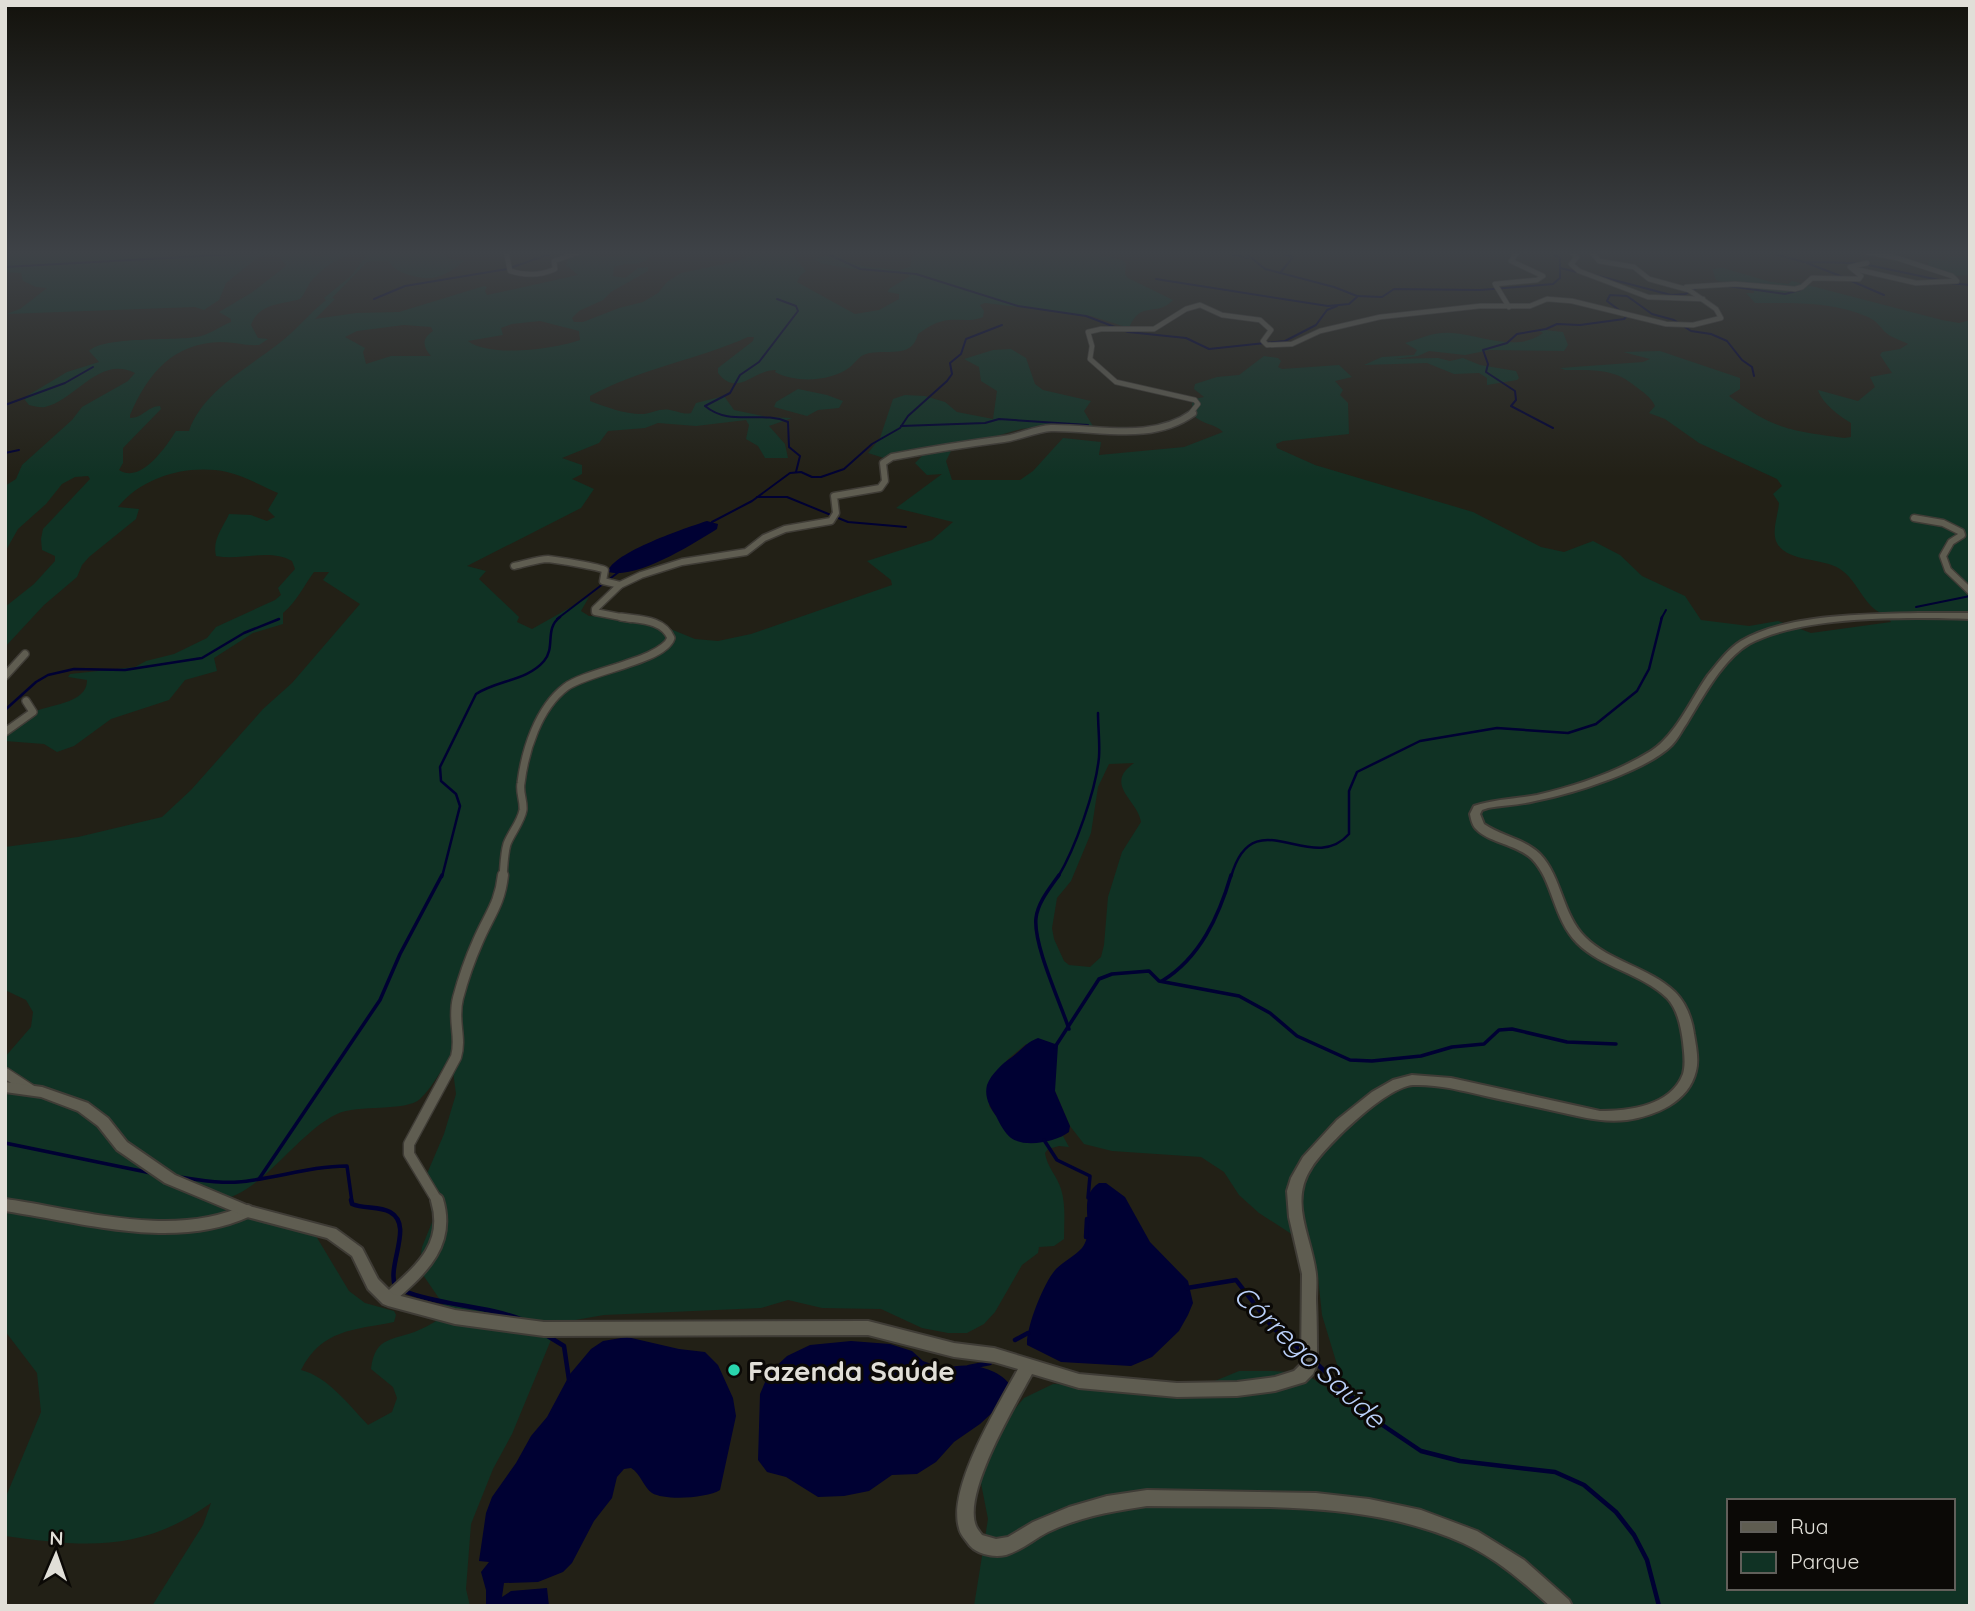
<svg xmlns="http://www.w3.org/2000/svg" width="1975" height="1611" font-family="Quicksand,sans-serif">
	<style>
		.green { fill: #103224; fill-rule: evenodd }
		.water { fill: #000133 }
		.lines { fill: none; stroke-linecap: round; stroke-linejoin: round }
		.stream-far3 { stroke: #000133; stroke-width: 2 }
		.stream-far2 { stroke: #000133; stroke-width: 2.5 }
		.stream-far1 { stroke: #000133; stroke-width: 3.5 }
		.stream { stroke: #000133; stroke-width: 4.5 }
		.minor-far4-casing { stroke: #3f3c36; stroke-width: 6 }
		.minor-far3-casing { stroke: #3f3c36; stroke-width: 9 }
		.minor-far2-casing { stroke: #3f3c36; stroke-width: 10 }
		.minor-far1-casing { stroke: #3f3c36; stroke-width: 13 }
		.minor-casing { stroke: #3f3c36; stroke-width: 16 }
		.tertiary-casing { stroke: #3f3c36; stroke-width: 4 }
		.minor-far4 { stroke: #5f5d51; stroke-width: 4.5 }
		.minor-far3 { stroke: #5f5d51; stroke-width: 6 }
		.minor-far2 { stroke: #5f5d51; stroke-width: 7 }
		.minor-far1 { stroke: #5f5d51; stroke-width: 10 }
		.minor { stroke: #5f5d51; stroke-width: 12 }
		.tertiary { fill: #5f5d51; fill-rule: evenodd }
		.poi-dot { fill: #29d5ad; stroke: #0b0906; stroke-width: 2.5 }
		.labels { text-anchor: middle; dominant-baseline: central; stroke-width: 6; stroke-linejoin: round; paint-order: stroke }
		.near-water-label { font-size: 28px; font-style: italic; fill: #bad0f9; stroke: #0b0906 }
		.near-poi-label { font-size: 28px; font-weight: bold; fill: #e1dfd8; stroke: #0b0906; text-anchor: start }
	</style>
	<rect width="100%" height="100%" fill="#222016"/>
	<g class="green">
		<path d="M116,251l59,5 23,-5h116l-1,5h6l38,-5c-21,9 -28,12 -44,28 -6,6 -7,14 -13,20 -20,6 -41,4 -49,26l7,13 10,1 -9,6c-13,1 -25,-3 -38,-3 -48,1 -73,31 -91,73v3c13,0 18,-12 30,-12l1,3 -38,39v15l-4,7c22,14 46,-22 57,-39h13c13,-40 62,-65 93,-90 16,-13 28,-28 44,-41l-2,-2 27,-22 19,-25h75l2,7 17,3c-20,17 -33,21 -58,13 -8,-3 -14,-6 -18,-14l-21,2 -35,36 3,1 -20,20 41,-6 43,-1 85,-26 3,1 -2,4 2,4 91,-20 -12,-10 2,-4 -1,-7c19,-4 28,4 46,3 13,0 23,-6 39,-6 -5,18 -24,10 -38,16l-1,9 12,2 13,-10 10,-1v4l-37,21 -8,8 -24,11 -7,7 2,4h9l36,-14 24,-6 15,-9 9,-11 14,-9 53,-11 29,-11h26l17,20 -6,5 -3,6 58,32 24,-4 20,-11v-5l-11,-2 1,-3 21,-13 -4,-3 -45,-3 -38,-6 -9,-5 20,-5 17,9 16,4 32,3 11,-3 2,-10 6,-6h182l-1,4 24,5 3,4 -1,10 3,4 45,22c-17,18 -32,-1 -44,28l-38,-12 -106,-13 -5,2 4,6 -1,6c-11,5 -22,2 -34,3 -12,1 -21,7 -31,14 -6,26 -32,14 -52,20 -7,2 -11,9 -16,13 -19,15 -55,16 -75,5l1,-2c-24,0 -38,28 -58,3v-5l35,-27 1,-4h-6c-52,23 -109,32 -158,59v5c16,6 37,14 54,13 8,-1 16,-6 26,-4 8,1 13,5 21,3l5,-10 28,-7 10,14 33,7 25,1 -23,8 16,18 3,14h-23l-7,-12 -12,-7 3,-14 -3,-5 -50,6 -38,-3 -13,5 -37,3 -9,12 -37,15 20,7v9l-10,5 22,10 -13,19 -114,58 19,5 -7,8 40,38 -2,5 15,7 57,-32 -8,14 8,5 36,2 38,8 32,13 23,2 33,-7 141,-49 -1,-5 -24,-19 65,-21 21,-18 -57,-14 46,-34 -15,1 -12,-12 12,-12 -40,8 -19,-6 12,-15 13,-39 12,-4 20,1 20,6 12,10 36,7 4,-28 -16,-10 -2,-14 -15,-8 29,-9 18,-1 15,9 9,26 8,6 48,11 -7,10 10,17 -43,-3 -30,4 -69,20 -6,12 6,19h68l13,-9 30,-33 38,4 -2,13 85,-8 39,-15c-9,-9 -20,-7 -30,-17l-1,-12 3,-4 9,-2 -10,-8 1,-5 22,-7 22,-2 25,-19 14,2 3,3 -3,6 4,2 57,-4 13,12 -17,4 8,9 -3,5 8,8 1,31 -66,7 -7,3 1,4 38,17 158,47 68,35 23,5 29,-11 27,14 22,21 43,20 16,24 48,6 29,-5 33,12 80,-11c-4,-7 -13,-9 -20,-16 -11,-11 -17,-28 -31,-37 -18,-12 -55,-6 -64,-28 -4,-12 2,-25 3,-38l-6,-9 9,-8 -5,-7 -78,-36 -34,-24 -16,-6 6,-7c-4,-9 -12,-14 -20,-20 -21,-18 -43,-16 -70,-16l-5,-2 83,-6 7,-3 -27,-7 37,-1 80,27v11l-11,7c44,33 61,35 115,42l7,-1v-14c-12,-7 -29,-20 -33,-33l40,11 17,-14 -5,-10 22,-4 -12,-18 2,-3 18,-3 8,-5c-7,-4 -19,-7 -24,-13 -5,-6 -8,-10 -16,-14 -36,-16 -75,-14 -113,-14l-9,-10h8v-2l-38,-11 -4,-11 11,-1 48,14 17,2 4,-3 150,39 17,3 11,-3v1286h-996l14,-87 -8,-41 12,-42 32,-38 29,-14 65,2 92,-3 29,-12h33l32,2 44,28 -26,-86 -4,-38 -18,-33 -10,-11 -31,-20 -20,-18 -15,-23 -23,-15 -89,-6 -28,-7 -14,-18 -15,-35v-26l-29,-21 -19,16 -18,46 24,33c18,3 33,3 50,-3l6,11 -10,-1 -11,3 -3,4c2,14 12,23 16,36 5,16 3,34 3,50l-10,7 -15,1 -1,6 -16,12 -27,47 -11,12 -17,9h-19l-26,-5 -41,-19 -59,-1 -34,-8 -27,8 -157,7 -46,8 -46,111 -19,35 -22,55 -5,65 4,17h-318l51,-81 8,-22c-70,50 -126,44 -206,33v-37l36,-87 -4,-39 -32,-42v-274l26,-30 2,-15 -7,-12 -21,-10v-143l73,-10 84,-20 29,-27 72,-81 29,-26 68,-79 -37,-24 6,-8h-15c-11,15 -17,29 -31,41v11l-30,9 -39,25 3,13 -32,9 -16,20 -58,19 -37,27 -17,6 -13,-8 -39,-3v-6c8,-7 17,-17 26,-22 16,-8 57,-9 56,-33l-19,-3 2,-3 65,-7 11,-6 28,-7 33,-16 9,-11 59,-27 6,-5 -3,-7 17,-19 -3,-8c-23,-13 -50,0 -76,-5 -4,-17 7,-28 13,-42l22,1 16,6 8,-4 -7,-7 10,-17c-16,-7 -34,-17 -51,-21 -38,-8 -84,4 -109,35l21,2 -3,10 -47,38 -7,8 -5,12 -33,28 -39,42v-40l29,-23 21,-23v-5l-13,-6 -1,-11 2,-10 47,-50 -2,-3 -13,1 -13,7 -16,20 -28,25 -13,23v-66l11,-7 6,-14 50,-45 10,-13 46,-26 7,-8c-36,-18 -59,27 -90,34 -5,1 -11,-1 -16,-2l-4,-5 2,-4 40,-24 32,-10 -10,-11c15,-15 83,-10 107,-14 12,-1 24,-11 35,-15v-3l-12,-7 32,-19 35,-27 -8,-11h-13l-8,3 -31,25 -7,17 -15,10 -9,-3 -189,7 14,-5 27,-21 -11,-1 -13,-6 -2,-8 -16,-1v-20zM540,321l39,10 1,9c-26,9 -90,18 -112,1l35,-6 -2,-7 11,-4zM404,325l27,2 2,4c-12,8 -10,16 -2,25h-40l-25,8 -3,-12 2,-4 -20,-11 12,-6zM1134,763c-31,22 4,37 7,59l-19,30 -14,45 -4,48 -3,12 -11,10 -21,-2 -5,-4 -10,-22 -2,-11 5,-30 14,-17 20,-48 7,-46 11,-23zM451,1056l5,38 -12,40 -18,42 7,44 -11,27 -3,22 30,44c-10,6 -20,13 -30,17 -25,11 -44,5 -48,39l22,18 4,11 -5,14 -24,13c-18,-19 -41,-49 -67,-55 21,-41 53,-40 93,-48l2,-7 -2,-4 -29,-8 -16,-12 -36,-60 -34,-8 -47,-7 -16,-15c46,-6 79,-67 121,-87 21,-10 69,-2 83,-15 13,-12 21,-30 31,-43zM1728,1501h224v87h-224z"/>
		<path d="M1946,257h24v18l-16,1 -27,-9 3,-9 17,2z"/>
		<path d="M1536,329l27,3 5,13 -4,6 -74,-1 -25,5 -36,-4 -11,5 -24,3 44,-1 12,3 13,-3 17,7 36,6 3,7 -2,2 -30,5v-7l-8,-5 -25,1 -27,-11 -63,2 18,-8 32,-2 3,-5 -12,-7c16,-5 31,-12 47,-10 30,2 64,20 91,0z"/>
		<path d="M798,389l29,6 16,6 -4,7 -21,2 -11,6 -33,-9 2,-5z"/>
	</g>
	<g class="water">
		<path d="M707,521l11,3 -1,5c-24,15 -81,51 -109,43 3,-19 80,-45 99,-51z"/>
		<path d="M1038,1038l20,7 -3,46 15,35 -1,6c-13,10 -44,16 -58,6 -7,-6 -11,-14 -15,-22 -6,-9 -12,-19 -9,-31 4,-11 16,-22 25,-28 9,-7 15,-15 26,-19z"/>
		<path d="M1099,1183h7l19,14 25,45 38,39 5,22 -5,12 -9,16 -27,26 -21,9 -70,-4 -34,-17c-1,-18 17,-63 29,-76 8,-8 19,-13 26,-21 15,-19 -7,-50 17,-65z"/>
		<path d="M627,1337l52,12 26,3 13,13 15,33 3,18 -16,74c-12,8 -55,11 -68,3 -8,-5 -11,-19 -21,-25l-7,1 -7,8 -5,21 -18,23 -22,42 -9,9 -25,10 -34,1 -2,14 9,-6 36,-3 2,18h-63v-16l-5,-18 8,-10 -10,-1 7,-48 6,-16 24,-34 15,-27 16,-19 23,-43 21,-25 12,-8z"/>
		<path d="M851,1341l39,3 22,7 11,10 22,8c21,-8 53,-2 66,17l-5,14 -26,24 -26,18 -18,20 -19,12 -25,1 -23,16 -25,5 -26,1 -32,-20 -19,-5 -9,-12 2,-66 9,-21 18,-17 23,-11z"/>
	</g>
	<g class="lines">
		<g class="stream-far3">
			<path d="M1218,251l30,7"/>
			<path d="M1243,251l22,18 69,18 23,9 25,1 12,-8 86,1 73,-6 7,-6v-20l-13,-7"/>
			<path d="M1274,251l19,6 -13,16"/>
			<path d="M1764,251l40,11 55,1 80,17"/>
			<path d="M828,254l32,15 56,5 102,32 68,10 42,16 58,6 23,11 76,-8 31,-16 11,-15 10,-4"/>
			<path d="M1807,263l36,14"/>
			<path d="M5,267l268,-15"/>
			<path d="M510,268l48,-17"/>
			<path d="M1560,268l21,5"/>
			<path d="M1591,274l80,21 14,-1 12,-6"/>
			<path d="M1156,279l172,27 21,-2 9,-8"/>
			<path d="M1849,280l35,15"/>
			<path d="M1949,283l21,2"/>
			<path d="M1728,286l57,8 15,-4"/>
			<path d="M374,299l31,-13 102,-17"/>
			<path d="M777,299l19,7 2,5 -39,51 -19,13 -10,18 -25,13c25,21 56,4 83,16l1,25 11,9 -4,16"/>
			<path d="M5,405l60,-22 28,-16"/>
			<path d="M901,426l84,-3 14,-4 89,6"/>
			<path d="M1553,428l-42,-22 5,-6 -1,-9 -29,-19 2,-8 -5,-14 24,-7 10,-9 29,-5 11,-5 23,1 44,-6 3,-3 -20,-15 3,-6 17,1 25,18 22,6 17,11 20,3 16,7 15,19 10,7 2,9"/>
			<path d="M5,453l14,-3"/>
			<path d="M757,497h30l61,25 58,5"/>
			<path d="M712,522l40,-21 38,-28 11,-1 11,5h9l23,-8 28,-25 28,-16 8,-12 39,-35 5,-7 -2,-11 11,-9 5,-15 36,-14"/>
			<path d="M1916,607l54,-11"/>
			<path d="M557,619l63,-48"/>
			<path d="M1661,619l5,-9"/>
		</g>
		<g class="stream-far2">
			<path d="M5,710l31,-28 12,-7 26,-6 51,1 77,-12 42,-25 35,-14"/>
			<path d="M442,877l18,-71 -4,-12 -15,-13 -1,-14 36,-73c21,-14 51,-13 68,-33 12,-14 0,-32 16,-44"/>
			<path d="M1058,877c17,-28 38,-87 41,-120 1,-14 -1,-30 -1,-44"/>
			<path d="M1231,877c22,-79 80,0 118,-43v-43l8,-19 63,-31 77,-13 71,5 28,-9 41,-33 12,-22 13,-52"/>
		</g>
		<g class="stream-far1">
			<path d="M1059,875c-9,13 -21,27 -23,43 -3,26 24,84 33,111"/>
			<path d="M1162,981c38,-23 57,-65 69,-106"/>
			<path d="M1055,1047l44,-68 13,-5 37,-3 10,10 80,15 31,17 27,23 53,24 22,1 49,-5 31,-9 32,-3 15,-14 13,-1 55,13 49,2"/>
			<path d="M1044,1140l13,20 33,16 -2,22"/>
			<path d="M5,1143l146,30"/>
			<path d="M178,1177c19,2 41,7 60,5 37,-3 72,-16 109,-16l5,36"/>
			<path d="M259,1179l121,-179 20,-46 42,-79"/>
		</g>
		<g class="stream">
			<path d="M351,1200l1,4c12,5 27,2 38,8 24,13 -3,52 5,74"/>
			<path d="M1086,1237l1,-18"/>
			<path d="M1187,1288l49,-8 37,48 29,23"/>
			<path d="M404,1291c38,15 81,14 119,29"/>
			<path d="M546,1335l18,11 5,34"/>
			<path d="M1015,1340l13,-7"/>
			<path d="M1315,1362l63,60 43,29 39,10 95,11 29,13 32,27 18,23 13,25 12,46"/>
			<path d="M969,1367l21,-4"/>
		</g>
		<g class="minor-far4-casing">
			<g id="minor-far4">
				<path d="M506,251l4,20c16,5 30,5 45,-2l-1,-8 28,-10"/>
				<path d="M1570,251l7,6 -6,7 8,7 69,26 55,2"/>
				<path d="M1855,269l61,14 41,-2 -5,-5 -55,-18 -36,-7"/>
				<path d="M1686,287l49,-3 60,5 7,-2 10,-9 47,1 2,-3 -11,-9 17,-4"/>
				<path d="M1509,307l-14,-23 42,-4 6,-4 -32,-15 7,-10"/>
				<path d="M1190,414l8,-10 -3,-4 -79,-18 -26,-23 2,-13 -4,-14 13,-3h53l32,-20 14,-4 22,10 38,5 11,10 -8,11 4,4 25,-1 28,-13 60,-14 100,-11h50l17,-7 25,2 94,23 27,1 28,-7 -5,-9 -27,-19 -40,-11 -15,-12 -35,-6 -8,-10"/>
			</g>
		</g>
		<g class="minor-far3-casing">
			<g id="minor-far3">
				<path d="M1914,518l29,5 18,9 1,3 -11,7 -8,14 5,14 22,21"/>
				<path d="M514,566c11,-2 24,-7 34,-7 9,1 52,8 57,11l-2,11 17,4"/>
				<path d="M631,619l-36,-7v-3l25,-24 21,-10 41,-13 64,-10 18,-14 21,-9 46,-8 5,-8 -2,-17 46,-8 5,-7 -2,-18 9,-6c37,-7 74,-13 112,-18 15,-2 31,-10 47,-11 47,-1 100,15 142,-15"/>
			</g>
		</g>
		<g class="minor-far2-casing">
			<g id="minor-far2">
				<path d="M5,676l20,-22"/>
				<path d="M5,732l28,-20 -7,-11"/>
				<path d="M503,877c1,-11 1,-23 4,-33 4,-11 14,-22 16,-34 1,-9 -4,-18 -2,-27 4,-32 17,-75 45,-96 21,-16 97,-26 105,-49 -8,-19 -31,-18 -50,-21"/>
			</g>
		</g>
		<g class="minor-far1-casing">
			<g id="minor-far1">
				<path d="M5,1073l26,17"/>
				<path d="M438,1202l-29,-48v-10l47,-87c6,-20 -4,-36 2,-59 5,-19 12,-39 20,-57 11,-26 22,-37 25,-66"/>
			</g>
		</g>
		<g class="minor-casing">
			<g id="minor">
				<path d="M5,1205c77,11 168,40 242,6"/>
				<path d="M388,1299c31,-28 63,-53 49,-99"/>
			</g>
		</g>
		<g class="tertiary-casing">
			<path id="tertiary" d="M1918,613h52v6c-61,-2 -167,-4 -221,25 -26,15 -46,53 -62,79 -5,7 -9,16 -15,22 -26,26 -100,49 -137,56 -16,4 -32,4 -47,7l-6,2 -2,4 4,10c17,12 41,15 56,30 22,23 22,60 45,83 25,25 64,30 90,55 11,11 17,27 19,42 2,12 5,26 2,37 -7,31 -41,45 -69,49 -24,3 -45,-3 -68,-8 -26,-6 -52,-11 -78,-17 -21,-5 -45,-11 -68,-10 -27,2 -86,59 -101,82 -24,35 0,70 4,107 1,8 0,18 0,26 1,22 1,43 1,64l-4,10 -8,8 -30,9 -38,5 -60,1 -98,-9 -47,-14c-16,30 -70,119 -56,152 1,3 4,6 6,9l14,4 12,-2 25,-15 36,-15 38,-11 40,-6 169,3 53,6 52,11 56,21 47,29 45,40 3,6h-22c-27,-24 -54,-48 -87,-63 -98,-44 -211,-35 -316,-37 -34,5 -68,11 -99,26 -14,7 -26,18 -42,23 -13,3 -32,-1 -39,-13 -3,-4 -7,-8 -8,-14 -12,-40 39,-122 59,-159l-24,-7 -40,-5 -86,-22 -324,1 -89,-12 -67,-18 -5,-2 -15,-15 -16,-33 -25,-18 -80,-21 -82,-34 -48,-33 -19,-24 -20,-15 -37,-14 -36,-5v-10l37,5 46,16 20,15 19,24 48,33 74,31 87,23 26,19 16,31 15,15 62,16 89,12 324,-1 86,22 40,5 85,26 98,9 60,-1 38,-5 19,-6 7,-7 1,-90 -13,-57 -2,-26 4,-13 12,-21 34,-37 35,-28 21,-12 19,-5 39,3 149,33c29,0 71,-5 83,-37 3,-10 1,-22 0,-32 -2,-15 -5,-32 -16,-44 -26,-25 -65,-30 -90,-55 -24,-24 -24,-63 -45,-84 -16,-15 -43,-16 -56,-30 -4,-4 -5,-10 -6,-15l4,-8c21,-7 42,-7 63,-11 39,-9 80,-23 114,-44 25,-16 40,-52 57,-76 10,-12 20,-26 33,-34 46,-27 125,-27 177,-28z"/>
		</g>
		<use href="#minor-far4" class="minor-far4"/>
		<use href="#minor-far3" class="minor-far3"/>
		<use href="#minor-far2" class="minor-far2"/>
		<use href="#minor-far1" class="minor-far1"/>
		<use href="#minor" class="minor"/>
		<use href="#tertiary" class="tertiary"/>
	</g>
	<linearGradient id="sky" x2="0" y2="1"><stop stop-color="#13120c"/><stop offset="0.53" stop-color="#3e4247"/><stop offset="1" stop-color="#3e4247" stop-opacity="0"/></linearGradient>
	<rect width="1975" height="477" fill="url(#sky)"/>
	<circle class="poi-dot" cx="734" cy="1370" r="7"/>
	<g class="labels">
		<g class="near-water-label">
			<text transform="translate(1310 1356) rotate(43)">Córrego Saúde</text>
		</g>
		<g class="near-poi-label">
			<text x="748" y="1370">Fazenda Saúde</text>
		</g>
	</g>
	<rect width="1975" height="1611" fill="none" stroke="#e1dfd8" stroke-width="14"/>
	<rect x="1727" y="1499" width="228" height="91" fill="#0b0906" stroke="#615f5a" stroke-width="2"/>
	<rect x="1741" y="1522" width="35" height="10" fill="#5f5d51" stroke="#615f5a" stroke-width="2"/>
	<text x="1790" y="1534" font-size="21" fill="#e1dfd8">Rua</text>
	<rect x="1741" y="1552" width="35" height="21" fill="#103224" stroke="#615f5a" stroke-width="2"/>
	<text x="1790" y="1569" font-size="21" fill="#e1dfd8">Parque</text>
	<g transform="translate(56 1555) rotate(2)" stroke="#0b0906" stroke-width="5" paint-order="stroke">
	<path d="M0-5L12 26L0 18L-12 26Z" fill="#e1dfd8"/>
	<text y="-10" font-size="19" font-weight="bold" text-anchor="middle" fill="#e1dfd8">N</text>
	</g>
</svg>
